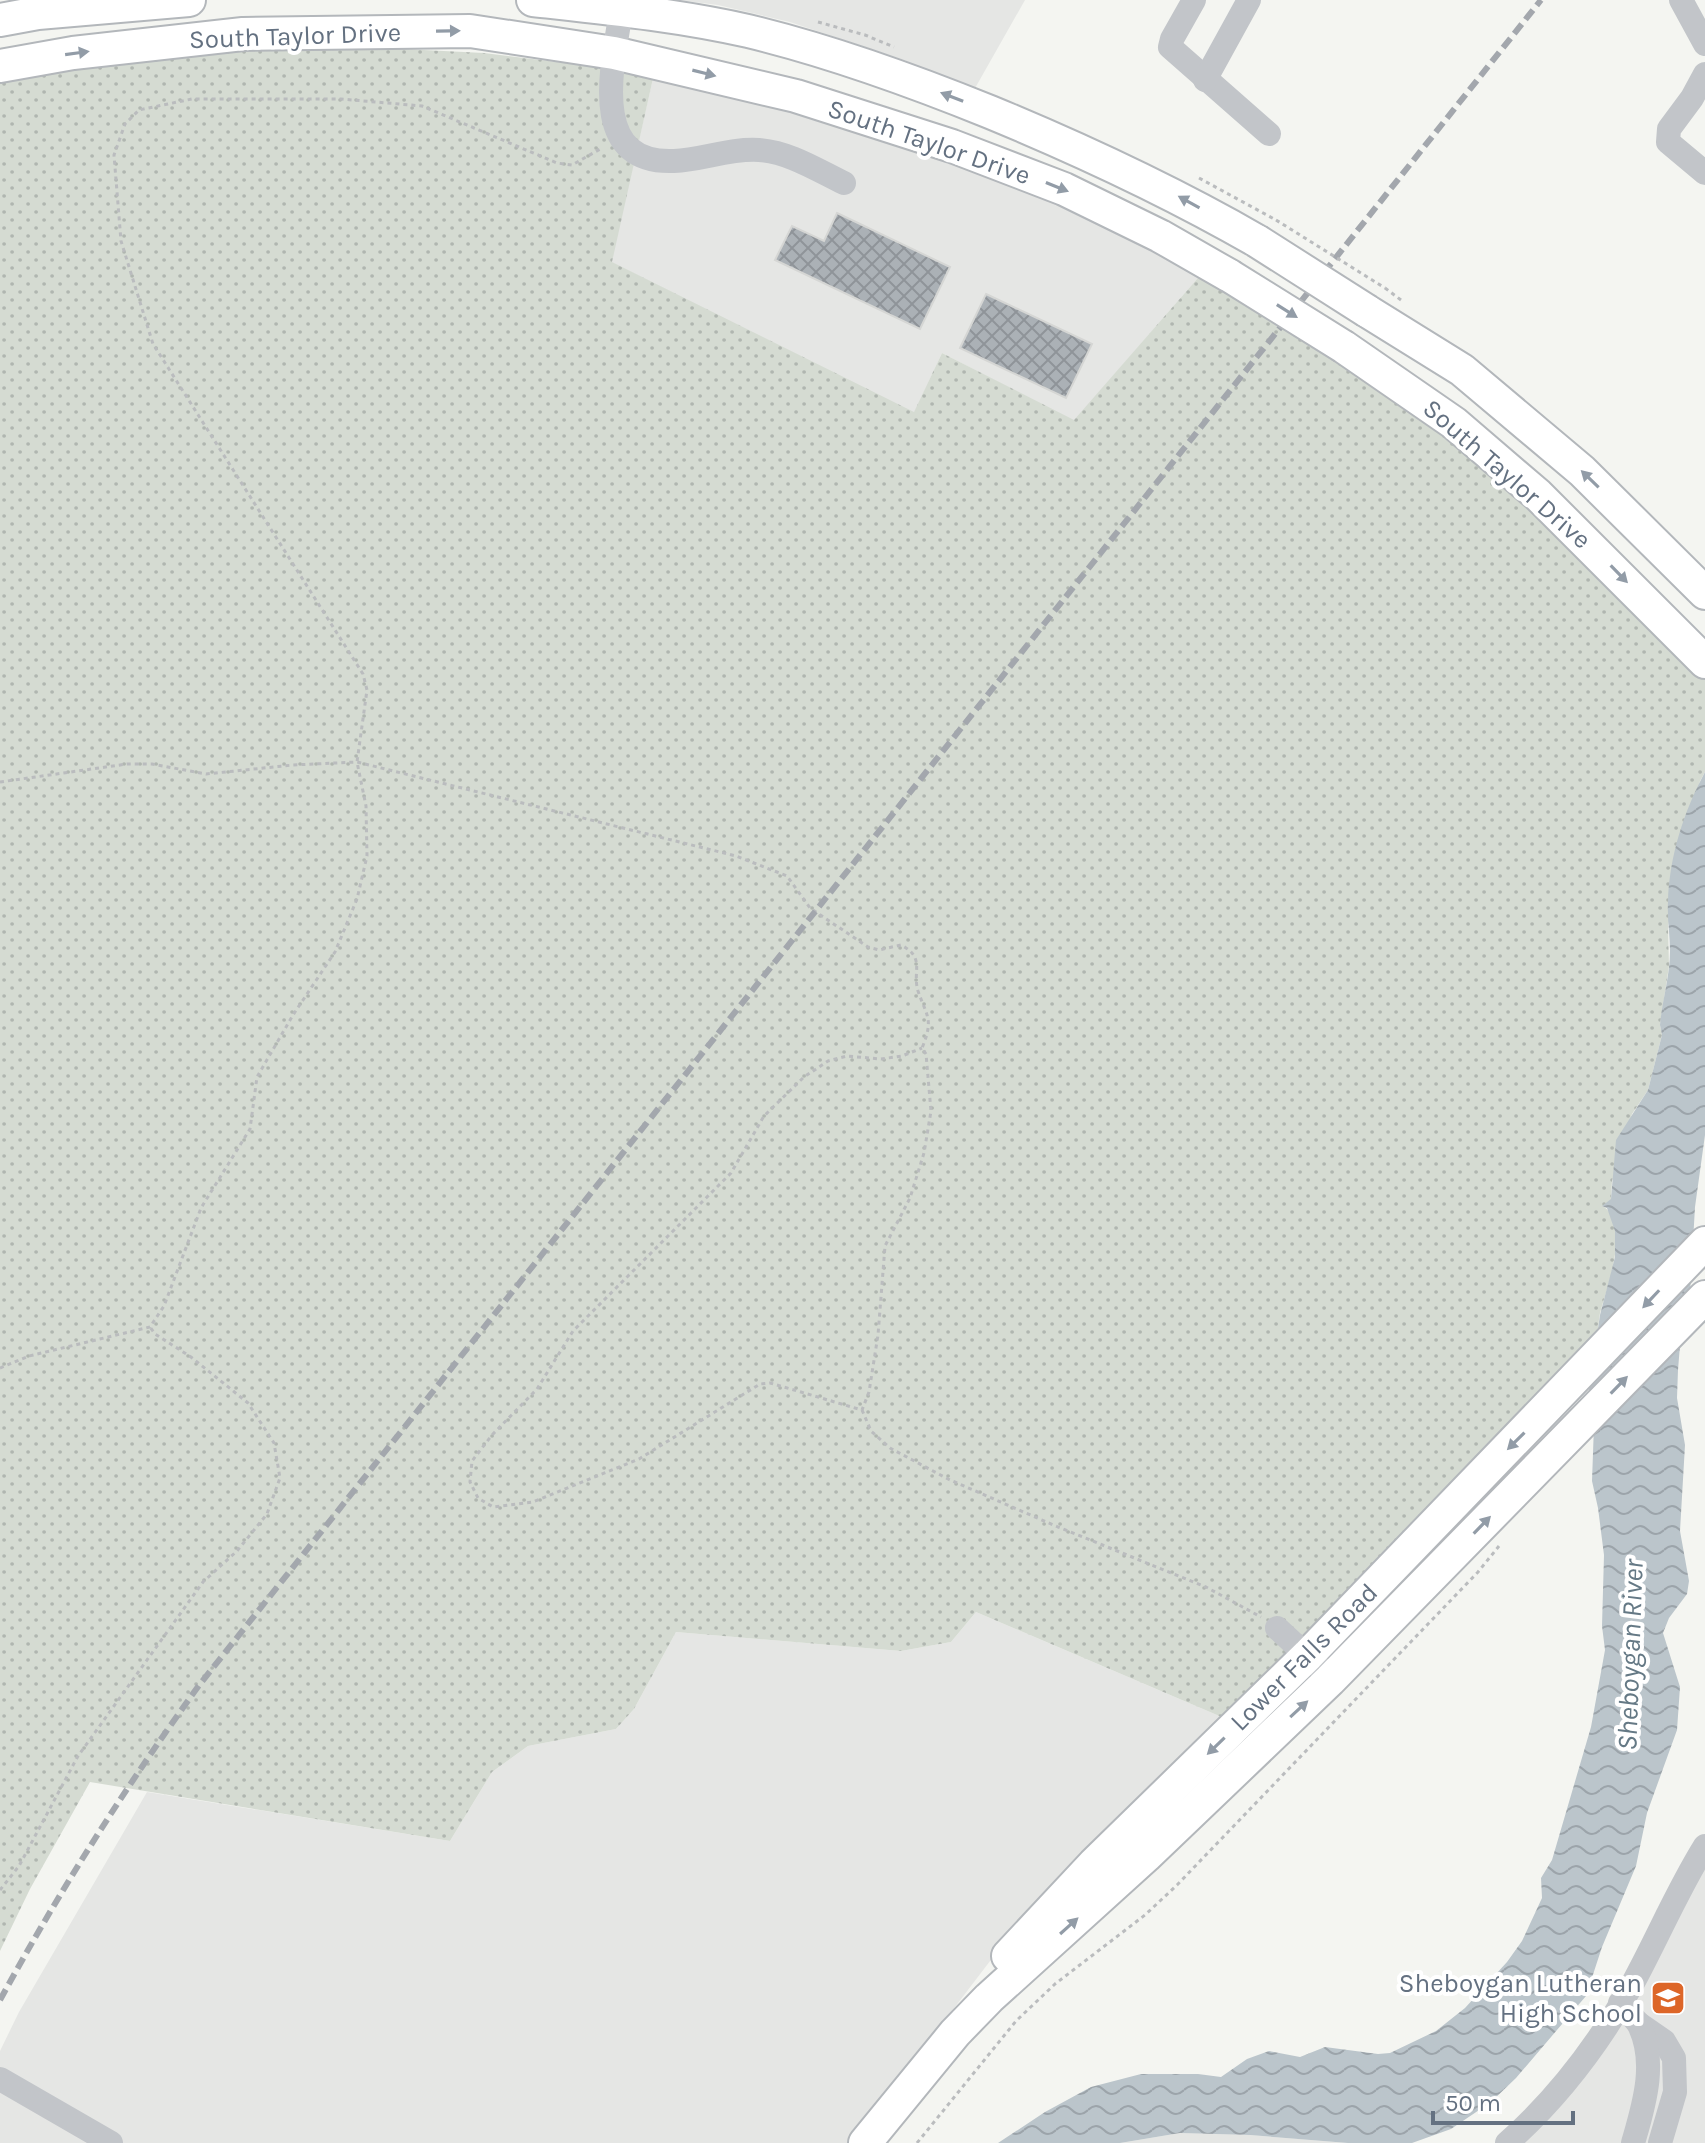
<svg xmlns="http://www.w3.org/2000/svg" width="1705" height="2143" font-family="Karla,sans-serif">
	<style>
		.built { fill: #e5e6e4 }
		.park { fill: url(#park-dots) }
		.water { fill: url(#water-waves) }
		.building { fill: url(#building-cross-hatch); stroke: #d5d6d4; stroke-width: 2 }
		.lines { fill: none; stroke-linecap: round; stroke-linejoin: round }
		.major-casing { stroke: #b3b7bb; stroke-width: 36 }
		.path { stroke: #babcbe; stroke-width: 3; stroke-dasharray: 4 4; stroke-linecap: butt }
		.minor { stroke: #c2c5c9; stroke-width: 24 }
		.major { stroke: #fff; stroke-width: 32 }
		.rail { stroke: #a3a7ad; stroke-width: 6; stroke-dasharray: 12 6; stroke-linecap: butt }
		.major-bridge-casing { stroke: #b3b7bb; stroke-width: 36; stroke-linecap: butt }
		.path-bridge { stroke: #babcbe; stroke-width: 3; stroke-dasharray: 4 4; stroke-linecap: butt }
		.major-bridge { stroke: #fff; stroke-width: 32 }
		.oneway { fill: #929ca7 }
		.labels { text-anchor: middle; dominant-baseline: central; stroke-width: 8; stroke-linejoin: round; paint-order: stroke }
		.street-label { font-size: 26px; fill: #647181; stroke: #fff }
		.poi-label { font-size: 26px; fill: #647181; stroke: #fff; text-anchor: end }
		.water-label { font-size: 28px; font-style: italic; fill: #657985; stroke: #fff }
	</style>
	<defs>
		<pattern id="park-dots" width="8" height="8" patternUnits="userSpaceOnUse" patternTransform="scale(2)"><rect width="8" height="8" fill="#d5dbd2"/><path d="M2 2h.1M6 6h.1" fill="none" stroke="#b0b6b0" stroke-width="1.8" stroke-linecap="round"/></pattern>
		<pattern id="water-waves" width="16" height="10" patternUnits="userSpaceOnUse" patternTransform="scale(2)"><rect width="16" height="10" fill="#bbc5cb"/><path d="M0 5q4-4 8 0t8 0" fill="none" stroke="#9ca4aa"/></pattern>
		<pattern id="building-cross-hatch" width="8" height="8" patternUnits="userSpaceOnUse" patternTransform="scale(2)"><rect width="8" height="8" fill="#abb1b6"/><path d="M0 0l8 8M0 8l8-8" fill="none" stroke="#8f9499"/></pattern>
	</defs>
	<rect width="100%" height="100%" fill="#f4f5f1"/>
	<g class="built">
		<path d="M678,0h347l-51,90 -70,-30 -114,-38 -72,-17z"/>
		<path d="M654,74l72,14 284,90 194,93 -130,150 -132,-68 -28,60 -303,-151z"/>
		<path d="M976,1612l248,106 -224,230 -149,195h-851v-92l19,-39 128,-220 303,49 42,-69 36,-26 88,-17 18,-20 42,-77 225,19 50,-9z"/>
		<path d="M1705,1860v283h-184z"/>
		<path d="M1180,2133l70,2 98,8h-228z"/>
	</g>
	<path class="park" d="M363,47l121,6 170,21 -42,188 302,150 28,-59 132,67 130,-149 270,181 231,219v101l-5,9 -32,145 1,40 -9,59 2,10 -14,55 -16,24 -20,67 -1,19 -8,6c28,19 4,81 -3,107 -2,10 -2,21 -3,31l-373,374 -248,-106 -25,30 -50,9 -225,-19 -42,77 -18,20 -88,17 -36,26 -42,69 -360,-59 -60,107 -30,62v-1873c120,-20 241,-29 363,-31z"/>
	<path class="water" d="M1705,772v363l-10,72 -5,87 -9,39 -3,37 -1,28 8,47 -5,86 9,50 -2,13 -18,24 -6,15 17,54 -3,43 -30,83 -11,53 -34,81 -16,49 -70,82 -25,24 -40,27 -39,14h-64l-98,-8 -70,-2 -60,10h-122l47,-31 46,-25 50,-13h57l23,3 26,-18 22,-8 31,6 25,-10 53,7 12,-1 46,-22 29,-23 42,-46 15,-21 20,-43 -1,-20 11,-18 39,-133 14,-77 -3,-24 2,-71 -6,-47 -6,-27 2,-56 -5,-35 11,-75 15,-58v-26l-8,-23 -5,-2 9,-7 5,-59 32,-50 14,-55 -2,-10c2,-24 10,-49 10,-74 0,-16 -3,-33 -2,-49 1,-45 16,-91 37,-130z"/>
	<g class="building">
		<path d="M837,213l113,54 -30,62 -145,-69 17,-34 32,15z"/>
		<path d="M986,294l106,50 -26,54 -106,-50z"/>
	</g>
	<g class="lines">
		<g class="major-casing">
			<g id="major">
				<path d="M533,0c72,8 144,15 215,31 83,20 163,49 242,81 92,38 180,79 267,129"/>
				<path d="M0,20l38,-7 151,-13"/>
				<path d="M0,66l73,-13 170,-19 227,-3 144,22 182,43 156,50 112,43 96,47 70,40"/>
				<path d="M1367,311l95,59 120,101 123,122"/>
				<path d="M1344,347l110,76 84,72 167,167"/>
				<path d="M1008,1956l86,-92 214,-209 397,-412"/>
				<path d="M865,2143l90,-110 34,-35 157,-142 184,-176 375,-383"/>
			</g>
		</g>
		<g class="path">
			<path d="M818,22l47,13 29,12"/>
			<path d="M1199,178l77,42"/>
			<path d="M1385,288l16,12"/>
			<path d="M0,782l127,-18h25l54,10 87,-9 64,-3 379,94 51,20 23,32 58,39 11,3 22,-5c25,13 11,26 17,46 9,26 16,28 4,57l4,6 5,57 -7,42 -14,45 -25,48 -7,89 -9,57 -7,18 -92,-27 -10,1 -121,75 -106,43 -40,5 -15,-9 -8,-16 2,-21 20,-26 45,-46 36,-58 158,-158 33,-57 40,-39 24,-16 19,-5 34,3 21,-3 20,-8"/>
			<path d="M0,1368l29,-12 121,-29 14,-21 37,-98 49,-79 7,-52 36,-62 42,-63 22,-53 10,-43 -1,-50 -9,-44 10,-72 -4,-16 -210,-330 -32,-103 -7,-86 11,-31 14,-14 53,-11h149l81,7 135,57 15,2 30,-17"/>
			<path d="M862,1410l9,21 19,17 58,31 110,48 148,60 55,30"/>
			<path d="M0,1890l19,-24 59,-110 125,-174 34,-31 30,-37 13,-36 -6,-35 -26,-40 -57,-46 -36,-23 -5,-7"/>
			<path d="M917,2143l99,-122 39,-37 90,-69 32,-30 301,-313 21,-26"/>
		</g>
		<g class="minor">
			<path d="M623,0c-8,55 -40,165 51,161 28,-1 56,-13 85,-11 30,2 58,20 85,33"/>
			<path d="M1194,0l-22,39 -2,8 99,87"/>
			<path d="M1681,0l24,44"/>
			<path d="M1705,74l-13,24 -23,31 -1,13 37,31"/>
			<path d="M1205,80l44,-80"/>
			<path d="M1277,1628l41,38"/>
			<path d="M1620,2003l18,20 26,18 10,17 1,34 -15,51"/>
			<path d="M0,2079l111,64"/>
			<path d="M1507,2143c51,-45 93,-101 126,-160 25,-46 45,-94 72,-137"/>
			<path d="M1633,2143c11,-38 25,-82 5,-120"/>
		</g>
		<use href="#major" class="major"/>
		<path class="rail" d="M0,2000c60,-110 126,-214 200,-316l1341,-1684"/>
		<g class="major-bridge-casing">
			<g id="major-bridge">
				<path d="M1257,241l110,70"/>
				<path d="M1230,276l114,71"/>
			</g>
		</g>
		<path class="path-bridge" d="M1276,220l109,68"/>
		<use href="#major-bridge" class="major-bridge"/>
	</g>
	<defs><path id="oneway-solid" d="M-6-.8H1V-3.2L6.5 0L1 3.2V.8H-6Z" transform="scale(2)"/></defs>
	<g class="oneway">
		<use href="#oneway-solid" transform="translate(448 31) rotate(-1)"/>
		<use href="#oneway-solid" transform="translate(77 53) rotate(-8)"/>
		<use href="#oneway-solid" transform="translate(704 73) rotate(14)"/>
		<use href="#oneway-solid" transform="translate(952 97) rotate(-159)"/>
		<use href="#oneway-solid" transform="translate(1057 187) rotate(22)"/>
		<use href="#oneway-solid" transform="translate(1189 202) rotate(-151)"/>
		<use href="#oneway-solid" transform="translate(1287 311) rotate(32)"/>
		<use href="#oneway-solid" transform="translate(1590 479) rotate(-136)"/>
		<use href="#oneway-solid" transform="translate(1619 574) rotate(46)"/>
		<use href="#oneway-solid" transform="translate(1651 1299) rotate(133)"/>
		<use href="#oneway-solid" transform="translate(1619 1385) rotate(-46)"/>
		<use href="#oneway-solid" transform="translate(1516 1441) rotate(135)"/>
		<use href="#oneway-solid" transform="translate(1482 1525) rotate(-46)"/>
		<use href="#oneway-solid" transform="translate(1299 1709) rotate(-43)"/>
		<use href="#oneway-solid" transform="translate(1216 1746) rotate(136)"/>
		<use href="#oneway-solid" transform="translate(1069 1926) rotate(-42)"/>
	</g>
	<defs>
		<g id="school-square" transform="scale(1.8)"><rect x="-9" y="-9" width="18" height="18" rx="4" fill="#dd6628" stroke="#fff"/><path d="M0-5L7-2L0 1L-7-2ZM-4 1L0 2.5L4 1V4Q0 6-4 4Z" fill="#fff"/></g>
	</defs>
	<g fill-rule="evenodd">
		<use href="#school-square" x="1668" y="1998"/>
	</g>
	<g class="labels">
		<g class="street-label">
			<text transform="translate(295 36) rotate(-2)">South Taylor Drive</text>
			<text transform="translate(929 142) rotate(19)">South Taylor Drive</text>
			<text transform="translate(1507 474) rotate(41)">South Taylor Drive</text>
			<text transform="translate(1304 1657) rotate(-45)">Lower Falls Road</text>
		</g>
		<g class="poi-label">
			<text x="1642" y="1983">Sheboygan Lutheran<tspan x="1642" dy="30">High School</tspan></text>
		</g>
		<g class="water-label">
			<text transform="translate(1630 1655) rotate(-88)">Sheboygan River</text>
		</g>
	</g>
	<path d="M1433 2111v12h140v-12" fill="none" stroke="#647181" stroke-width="4"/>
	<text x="1445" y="2111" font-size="24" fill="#647181" stroke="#ffffff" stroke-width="6" paint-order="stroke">50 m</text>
</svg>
